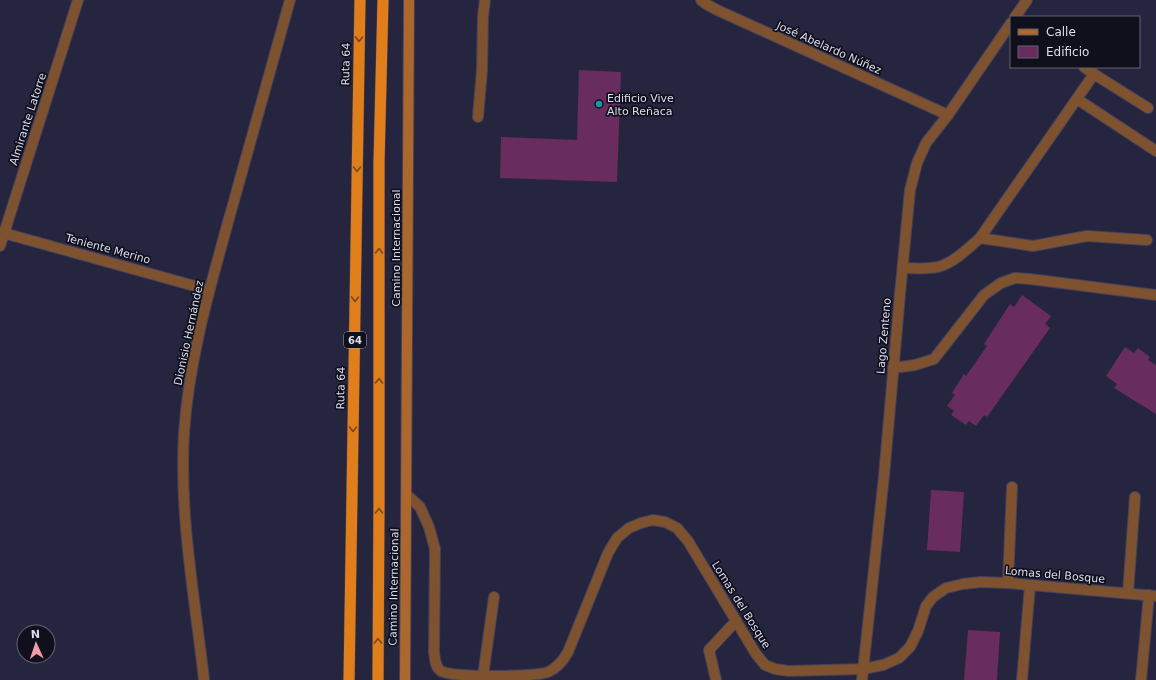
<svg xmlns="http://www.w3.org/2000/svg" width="1156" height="680" font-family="'DejaVu Sans',sans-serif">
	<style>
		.building { fill: #682c5e }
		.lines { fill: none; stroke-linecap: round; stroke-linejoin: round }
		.service-casing { stroke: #43425c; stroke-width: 12 }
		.minor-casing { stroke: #43425c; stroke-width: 12 }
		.tertiary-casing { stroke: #43425c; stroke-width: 12 }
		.secondary-casing { stroke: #43425c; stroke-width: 12 }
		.trunk-casing { stroke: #43425c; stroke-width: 12 }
		.service { stroke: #7e522f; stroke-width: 10 }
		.minor { stroke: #7e522f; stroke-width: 10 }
		.tertiary { stroke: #7e522f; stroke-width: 10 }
		.secondary { stroke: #ad672b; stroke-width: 10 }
		.trunk { stroke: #e27e18; stroke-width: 11 }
		.oneway { stroke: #79471a }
		.culture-dot { fill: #0f9aa8; stroke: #10101c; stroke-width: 1.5 }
		.labels { text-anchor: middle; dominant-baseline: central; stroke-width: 3.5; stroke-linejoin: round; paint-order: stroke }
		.shield { fill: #10101c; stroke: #9fa0b0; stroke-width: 1 }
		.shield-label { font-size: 10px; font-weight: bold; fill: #dcddef }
		.street-label { font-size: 11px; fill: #dcddef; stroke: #10101c }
		.poi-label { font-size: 11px; fill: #dcddef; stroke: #10101c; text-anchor: start }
	</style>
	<rect width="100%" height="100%" fill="#262540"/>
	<g class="building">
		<path d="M579,70l42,2 -4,110 -117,-4 1,-41 76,3z"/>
		<path d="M1022,295l29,21 -6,8 5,4 -63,89 -3,-2 -8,11 -7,-5 -3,4 -15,-10 3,-4 -7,-5 8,-11 -3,-2 12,-19 2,2 21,-30 -3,-2 26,-40 4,3z"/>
		<path d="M1125,347l9,6 4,-5 12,9 -2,3 8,5v49l-42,-26 3,-4 -11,-8z"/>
		<path d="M931,490l33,2 -4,60 -33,-2z"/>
		<path d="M968,630l32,2 -3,48h-33z"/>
	</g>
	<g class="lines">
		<g class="service-casing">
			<g id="service">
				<path d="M1084,67l10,7"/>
				<path d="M1077,99l79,52"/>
				<path d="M478,117l4,-47 1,-54 2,-16"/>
				<path d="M980,238l53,8 54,-10 60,4"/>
				<path d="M903,268c12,0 26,2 38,-2 15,-5 27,-18 39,-28l114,-164 54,34"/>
				<path d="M893,368l22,-3 19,-6 50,-64 17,-12 14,-5 15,1 126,16"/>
				<path d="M483,676l11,-79"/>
				<path d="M716,680l-7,-30 27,-29"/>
			</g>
		</g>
		<g class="minor-casing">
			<g id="minor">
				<path d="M701,0l5,4 11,6 231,105"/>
				<path d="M1015,17l12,-17"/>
				<path d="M0,232l209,58"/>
				<path d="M0,246l78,-246"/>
				<path d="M407,495l13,12 9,20 6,22 -1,103c1,7 1,15 7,19 10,7 95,6 107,1 9,-4 15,-11 20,-20l40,-99 9,-15 12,-10 12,-5 12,-3 12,2 12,6 11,13 68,113 9,11 10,4 14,2 74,-2 20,-4 16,-7 11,-11 8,-16 8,-25 7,-9 13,-9 17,-4 18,-2 27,1 148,13"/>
				<path d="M1008,583l4,-96"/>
				<path d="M1128,593l7,-96"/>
				<path d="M862,680l22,-204 16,-182 10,-104 7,-27 9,-20 22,-28 63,-92"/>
				<path d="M1022,680l8,-95"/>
				<path d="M1141,680l8,-85"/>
			</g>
		</g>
		<g class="tertiary-casing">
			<path id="tertiary" d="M204,680c-9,-81 -25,-165 -20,-247 5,-74 26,-146 46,-218 20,-72 40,-143 60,-215"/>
		</g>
		<g class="secondary-casing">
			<path id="secondary" d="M405,680l4,-680"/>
		</g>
		<g class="trunk-casing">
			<g id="trunk">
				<path d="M349,680l11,-680"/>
				<path d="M378,680l1,-174v-343l4,-163"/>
			</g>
		</g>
		<use href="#service" class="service"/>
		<use href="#minor" class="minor"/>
		<use href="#tertiary" class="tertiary"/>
		<use href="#secondary" class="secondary"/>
		<use href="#trunk" class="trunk"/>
	</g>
	<defs><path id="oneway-chevron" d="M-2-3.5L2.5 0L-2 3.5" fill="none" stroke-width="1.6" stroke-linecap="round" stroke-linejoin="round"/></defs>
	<g class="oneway">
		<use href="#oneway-chevron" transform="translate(359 39) rotate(91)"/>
		<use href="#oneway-chevron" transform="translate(357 169) rotate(91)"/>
		<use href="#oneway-chevron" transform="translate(379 251) rotate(-90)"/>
		<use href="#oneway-chevron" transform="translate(355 299) rotate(91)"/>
		<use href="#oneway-chevron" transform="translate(379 381) rotate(-90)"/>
		<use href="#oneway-chevron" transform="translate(353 429) rotate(91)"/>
		<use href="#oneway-chevron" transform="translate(379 511) rotate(-90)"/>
		<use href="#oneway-chevron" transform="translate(378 641) rotate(-90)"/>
	</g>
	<circle class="culture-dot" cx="599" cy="104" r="4"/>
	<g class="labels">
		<rect class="shield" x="344" y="332" width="22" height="16" rx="3"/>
		<g class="shield-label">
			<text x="355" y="340">64</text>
		</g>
		<g class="street-label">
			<text transform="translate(829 48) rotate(24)">José Abelardo Núñez</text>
			<text transform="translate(346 64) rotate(-89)">Ruta 64</text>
			<text transform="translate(28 119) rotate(-72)">Almirante Latorre</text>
			<text transform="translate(396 248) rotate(-90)">Camino Internacional</text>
			<text transform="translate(108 249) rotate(15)">Teniente Merino</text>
			<text transform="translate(189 333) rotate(-78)">Dionisio Hernández</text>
			<text transform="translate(884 336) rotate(-85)">Lago Zenteno</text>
			<text transform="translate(341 388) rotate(-89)">Ruta 64</text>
			<text transform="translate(1055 575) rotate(5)">Lomas del Bosque</text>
			<text transform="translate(394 587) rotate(-89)">Camino Internacional</text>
			<text transform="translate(741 605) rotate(58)">Lomas del Bosque</text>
		</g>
		<g class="poi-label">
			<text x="607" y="98">Edificio Vive<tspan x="607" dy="13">Alto Reñaca</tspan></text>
		</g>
	</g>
	<rect x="1010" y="16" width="130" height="52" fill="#10101c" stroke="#626270"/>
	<rect x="1018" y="29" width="20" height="6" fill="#ad672b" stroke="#626270"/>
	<text x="1046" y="36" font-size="12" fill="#dcddef">Calle</text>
	<rect x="1018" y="46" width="20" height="12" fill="#682c5e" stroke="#626270"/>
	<text x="1046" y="56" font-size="12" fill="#dcddef">Edificio</text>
	<g transform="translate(36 644) rotate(357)"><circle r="19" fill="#10101c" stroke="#626270"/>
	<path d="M0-3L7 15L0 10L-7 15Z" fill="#f39aa7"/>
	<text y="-6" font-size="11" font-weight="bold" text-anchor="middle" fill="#dcddef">N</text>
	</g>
</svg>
